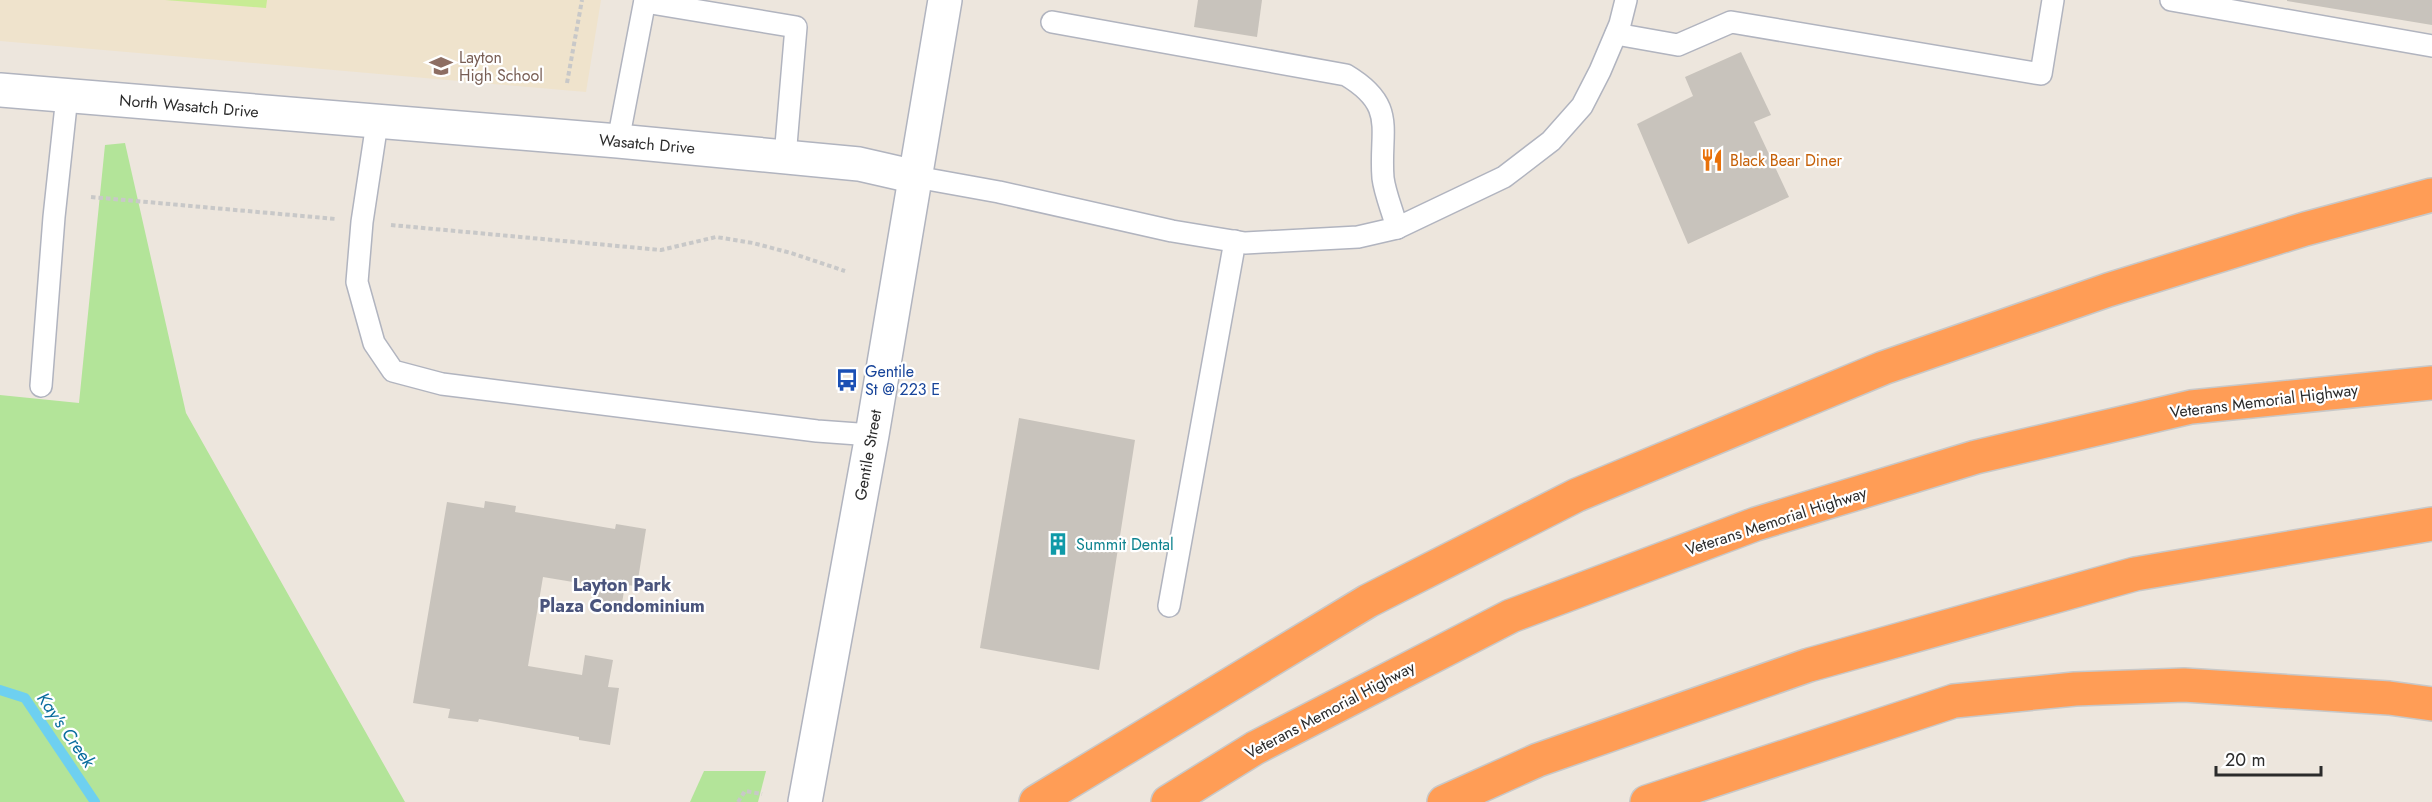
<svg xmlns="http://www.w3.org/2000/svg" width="2432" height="802" font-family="Jost,sans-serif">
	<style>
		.education { fill: #efe3cc }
		.green { fill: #b3e499 }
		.pitch { fill: #c8ec94 }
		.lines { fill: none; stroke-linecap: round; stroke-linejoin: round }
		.stream { stroke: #6ed0f0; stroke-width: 10 }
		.building { fill: #c8c3bc }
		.lane-casing { stroke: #b1b4bf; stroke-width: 24 }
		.secondary-casing { stroke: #b1b4bf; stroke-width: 36 }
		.highway-casing { stroke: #c8c8c8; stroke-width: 36 }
		.path { stroke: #c8c8c8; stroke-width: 4; stroke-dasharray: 4.5 3; stroke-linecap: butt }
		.lane { stroke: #fff; stroke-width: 21 }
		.secondary { stroke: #fff; stroke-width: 33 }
		.highway { stroke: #ff9d56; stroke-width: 33 }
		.labels { text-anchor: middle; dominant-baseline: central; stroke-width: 4.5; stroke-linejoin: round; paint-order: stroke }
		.education-label { font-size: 16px; fill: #785e54; stroke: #fff; text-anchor: start }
		.street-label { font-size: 16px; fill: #2b2b2b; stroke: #fff }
		.food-label { font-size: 16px; fill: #c56008; stroke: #fff; text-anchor: start }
		.transit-label { font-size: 16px; fill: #164399; stroke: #fff; text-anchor: start }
		.culture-label { font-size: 16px; fill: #0d838f; stroke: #fff; text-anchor: start }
		.neighbourhood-label { font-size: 18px; font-weight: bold; fill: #4a547c; stroke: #fff }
		.water-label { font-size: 18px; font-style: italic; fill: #0b6e9e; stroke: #fff }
	</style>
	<rect width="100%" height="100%" fill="#ede6dd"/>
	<path class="education" d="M0,0h601l-15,92 -586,-51z"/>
	<g class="green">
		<path d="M125,143l61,270 219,389h-405v-407l79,8 26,-258z"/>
		<path d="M704,771h62l-8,31h-68z"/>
	</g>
	<path class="pitch" d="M165,0h102l-1,8z"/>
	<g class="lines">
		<path class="stream" d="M0,690l25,8 70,104"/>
	</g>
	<g class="building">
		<path d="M1198,0h64l-5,37 -63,-10z"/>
		<path d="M2287,0h145v25l-145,-24z"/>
		<path d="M1741,52l30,63 -17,7 35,75 -101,47 -51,-120 56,-28 -8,-19z"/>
		<path d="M1019,418l116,22 -36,230 -119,-22z"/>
		<path d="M485,501l31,5 -1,6 100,17 1,-5 30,5 -9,57 -12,-1 -4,24 -27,-4 3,-19 -54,-9 -15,89 54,9 3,-20 28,5 -5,27 11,1 -9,57 -31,-5v-3l-100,-18 -1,3 -30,-4 2,-9 -37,-6 34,-201 37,6z"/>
	</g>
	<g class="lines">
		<g class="lane-casing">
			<g id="lane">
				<path d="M2171,0l261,46"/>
				<path d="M645,2l151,25 -11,130"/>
				<path d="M1052,22l294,53c52,31 33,55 37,103 2,16 10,34 14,50"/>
				<path d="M1616,34l62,11 53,-23 310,52 12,-74"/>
				<path d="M377,123l-15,99 -5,60 17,61 19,28 49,13 375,47 55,4"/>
				<path d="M618,141l27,-141"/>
				<path d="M916,177l83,15 173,39 73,12 113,-6 39,-9 107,-51 47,-36 31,-35 18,-35 20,-47 6,-24"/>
				<path d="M41,386l13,-169 13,-121"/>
				<path d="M1169,606l66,-365"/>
			</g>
		</g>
		<g class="secondary-casing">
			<g id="secondary">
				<path d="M0,90l618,51 241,23 57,13"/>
				<path d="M805,802l67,-367 73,-435"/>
			</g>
		</g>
		<g class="highway-casing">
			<g id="highway">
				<path d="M1036,802l332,-201 209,-106 306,-127 225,-78 197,-61 127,-34"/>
				<path d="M1168,802l87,-54 256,-132 245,-92 220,-67 215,-50 241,-24"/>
				<path d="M1444,802l94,-42 271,-95 326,-91 297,-50"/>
				<path d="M1647,802l307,-101 121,-12 109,-4 205,13 43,6"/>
			</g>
		</g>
		<g class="path">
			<path d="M567,83l15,-83"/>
			<path d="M91,197l245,22"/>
			<path d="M391,225l270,25 55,-13 37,6 38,10 54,18"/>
			<path d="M738,802l7,-11 17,3"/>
		</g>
		<use href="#lane" class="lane"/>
		<use href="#secondary" class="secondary"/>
		<use href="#highway" class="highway"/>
	</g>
	<defs>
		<g id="school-bare" transform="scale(1.8)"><path d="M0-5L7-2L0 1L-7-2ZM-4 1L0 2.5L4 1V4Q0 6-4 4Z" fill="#8d6e63" stroke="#fff" stroke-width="2.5" paint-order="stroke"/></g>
		<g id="restaurant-bare" transform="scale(1.8)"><path d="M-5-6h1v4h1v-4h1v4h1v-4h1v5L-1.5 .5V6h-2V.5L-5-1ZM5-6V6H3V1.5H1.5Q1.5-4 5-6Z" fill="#e8710a" stroke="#fff" stroke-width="2.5" paint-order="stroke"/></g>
		<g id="bus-bare" transform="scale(1.8)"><path d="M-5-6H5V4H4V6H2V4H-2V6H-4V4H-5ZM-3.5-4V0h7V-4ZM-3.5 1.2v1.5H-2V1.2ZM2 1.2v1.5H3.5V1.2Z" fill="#1a4fb4" stroke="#fff" stroke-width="2.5" paint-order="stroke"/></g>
		<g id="building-bare" transform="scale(1.8)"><path d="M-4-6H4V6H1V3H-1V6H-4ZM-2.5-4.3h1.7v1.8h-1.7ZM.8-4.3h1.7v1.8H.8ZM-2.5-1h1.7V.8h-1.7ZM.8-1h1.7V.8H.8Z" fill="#0f9aa8" stroke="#fff" stroke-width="2.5" paint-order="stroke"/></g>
	</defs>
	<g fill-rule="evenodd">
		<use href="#school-bare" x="441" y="66"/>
		<use href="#restaurant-bare" x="1712" y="160"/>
		<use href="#bus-bare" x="847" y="380"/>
		<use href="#building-bare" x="1058" y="544"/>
	</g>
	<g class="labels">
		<g class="education-label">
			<text x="459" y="57">Layton<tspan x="459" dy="18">High School</tspan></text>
		</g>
		<g class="street-label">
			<text transform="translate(189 106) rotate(5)">North Wasatch Drive</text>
			<text transform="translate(647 144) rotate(5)">Wasatch Drive</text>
			<text transform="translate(2264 401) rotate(-7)">Veterans Memorial Highway</text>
			<text transform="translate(868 455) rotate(-80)">Gentile Street</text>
			<text transform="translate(1776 521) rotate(-18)">Veterans Memorial Highway</text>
			<text transform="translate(1330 710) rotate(-28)">Veterans Memorial Highway</text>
		</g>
		<g class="food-label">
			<text x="1730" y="160">Black Bear Diner</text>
		</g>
		<g class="transit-label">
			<text x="865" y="371">Gentile<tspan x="865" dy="18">St @ 223 E</tspan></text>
		</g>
		<g class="culture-label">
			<text x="1076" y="544">Summit Dental</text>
		</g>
		<g class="neighbourhood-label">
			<text x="622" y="585">Layton Park<tspan x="622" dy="21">Plaza Condominium</tspan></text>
		</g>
		<g class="water-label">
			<text transform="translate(66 730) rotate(55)">Kay's Creek</text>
		</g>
	</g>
	<path d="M2216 766v9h105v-9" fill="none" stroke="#2b2b2b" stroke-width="3"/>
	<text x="2225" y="766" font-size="18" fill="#2b2b2b" stroke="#ffffff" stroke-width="4.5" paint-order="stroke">20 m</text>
</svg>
